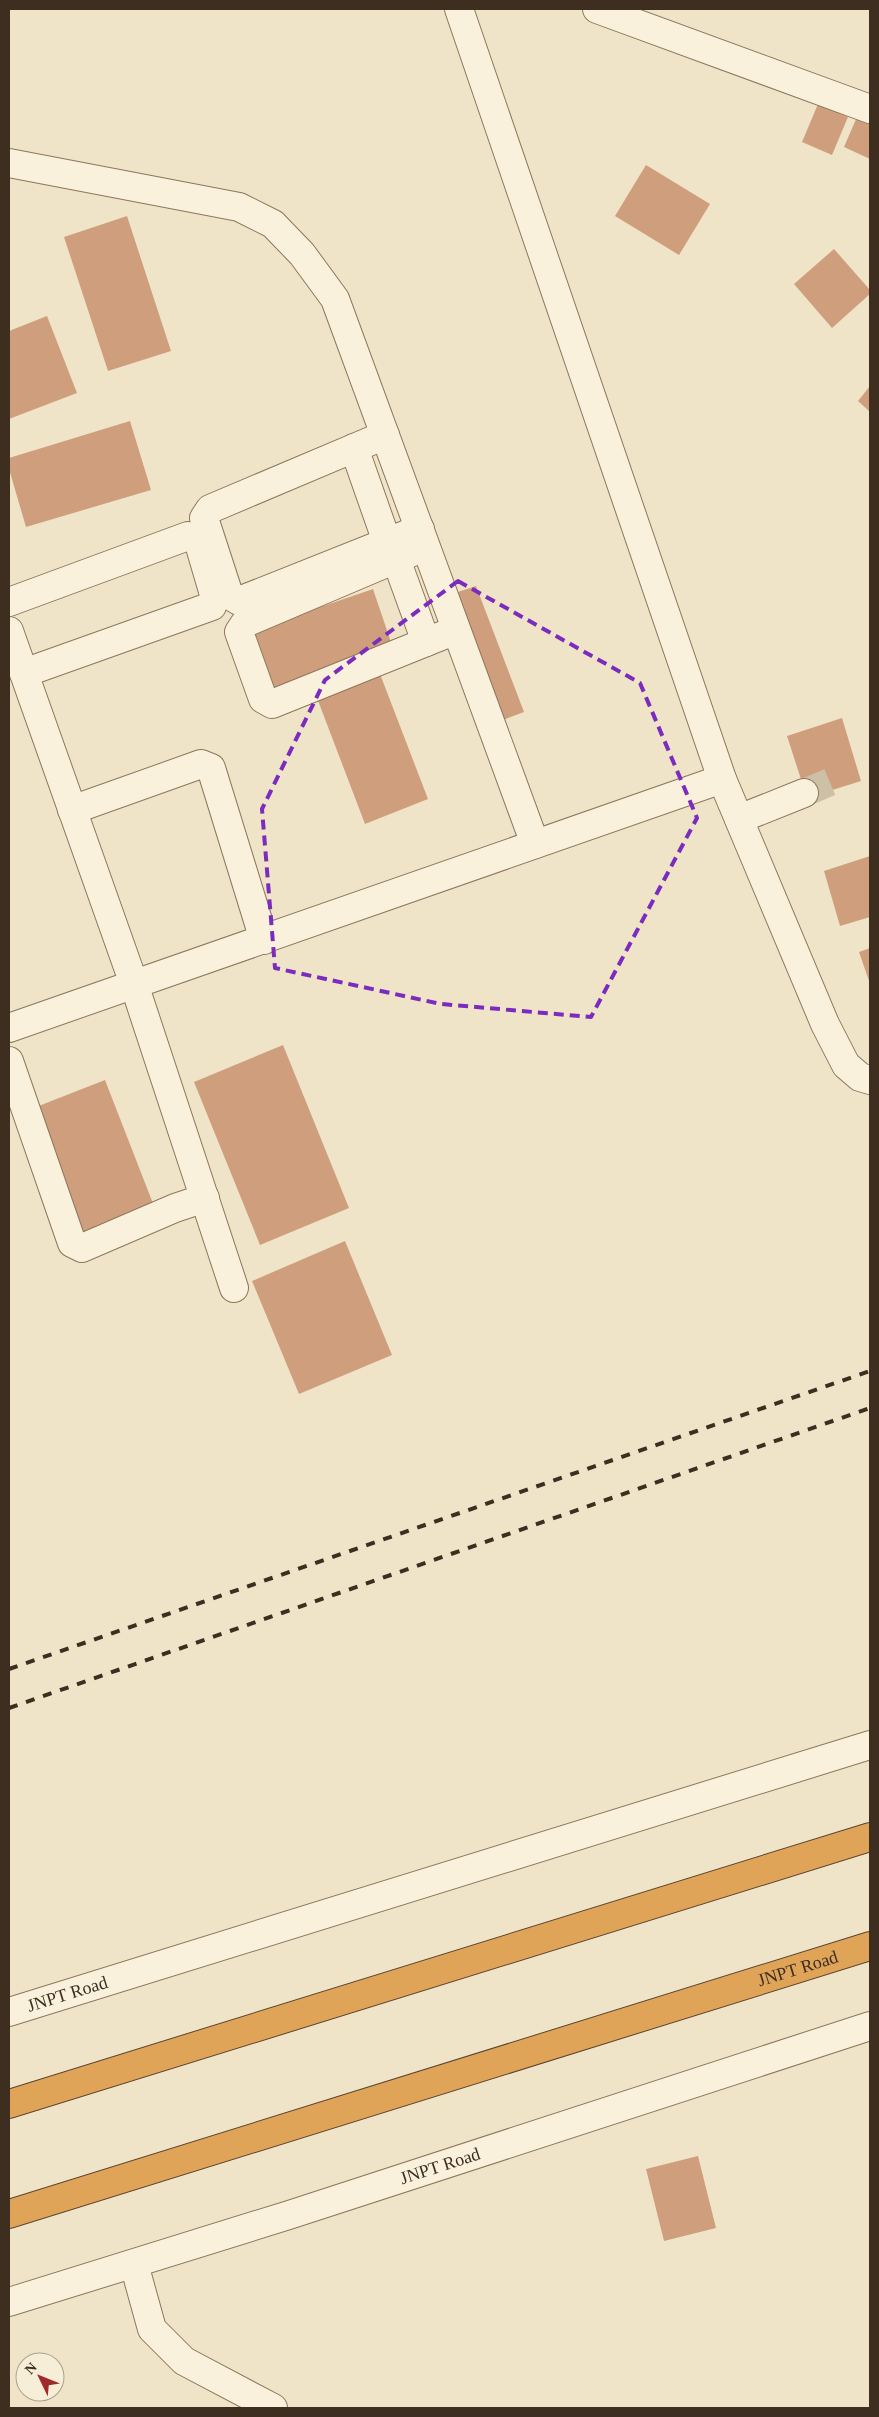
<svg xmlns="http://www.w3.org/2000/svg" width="879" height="2417" font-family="Georgia,serif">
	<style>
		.building { fill: #cf9f7d }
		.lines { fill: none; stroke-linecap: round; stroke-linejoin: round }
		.minor-tunnel { stroke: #ccc0a6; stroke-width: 28; stroke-dasharray: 28 14; stroke-linecap: butt }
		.minor-casing { stroke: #8d765c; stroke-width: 30 }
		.highway-casing { stroke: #5b4430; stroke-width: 30 }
		.minor { stroke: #faf1dc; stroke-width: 28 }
		.highway { stroke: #e0a458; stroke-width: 28 }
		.rail { stroke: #3d2e20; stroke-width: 4; stroke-dasharray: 9 9; stroke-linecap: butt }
		.marked { fill: none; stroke: #7b2cbf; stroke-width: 4; stroke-dasharray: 10 6; stroke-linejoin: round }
		.labels { text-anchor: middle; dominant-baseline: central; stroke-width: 5; stroke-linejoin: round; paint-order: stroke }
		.street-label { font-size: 18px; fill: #3d2e20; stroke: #f7eed8 }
	</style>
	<rect width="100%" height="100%" fill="#f0e4c8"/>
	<g class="building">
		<path d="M818,104l30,13 -16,38 -30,-13z"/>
		<path d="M860,110l10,5v44l-26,-12z"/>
		<path d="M646,165l64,39 -31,51 -64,-39z"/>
		<path d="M127,216l44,135 -63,20 -44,-134z"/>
		<path d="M834,249l36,41v4l-38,34 -38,-44z"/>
		<path d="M47,316l30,77 -68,26v-88z"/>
		<path d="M870,386v26l-12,-11z"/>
		<path d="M130,421l21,69 -125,37 -17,-58v-11z"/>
		<path d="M476,586l48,126 -21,8 -48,-127z"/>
		<path d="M373,589l22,65 -121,41 -21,-65z"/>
		<path d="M380,674l48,125 -63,25 -48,-126z"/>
		<path d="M842,718l19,63 -54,17 -20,-62z"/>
		<path d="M870,856v61l-30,9 -16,-55z"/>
		<path d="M870,948v36l-11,-32z"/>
		<path d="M283,1045l66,163 -89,37 -66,-163z"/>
		<path d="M105,1080l49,126 -70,27 -48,-126z"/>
		<path d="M345,1241l47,114 -93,39 -47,-113z"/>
		<path d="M698,2156l18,72 -52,13 -18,-72z"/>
	</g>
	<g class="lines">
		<path class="minor-tunnel" d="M804,793l31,-13"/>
		<g class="minor-casing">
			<g id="minor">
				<path d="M459,9l263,770 103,245 21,41 14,12 10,3"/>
				<path d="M597,9l273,100"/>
				<path d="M9,163l230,44 34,17 29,30 33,45 200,545"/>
				<path d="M385,435l-175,74 -6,9 25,77 10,6 181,-72"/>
				<path d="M354,448l33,94"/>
				<path d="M424,547l-179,76 -6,9 24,67 9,5 184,-74"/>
				<path d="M396,559l30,83"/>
				<path d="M9,602l179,-66 10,4 17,58 -3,8 -188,67"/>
				<path d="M9,631l125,353 100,304"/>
				<path d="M72,810l129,-46 10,4 53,172"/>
				<path d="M739,819l65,-26"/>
				<path d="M9,1028l713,-249"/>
				<path d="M9,1061l63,182 10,5 93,-40 30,-10"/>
				<path id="s1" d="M9,2012l861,-267"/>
				<path d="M134,2264l18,65 32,32 89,47"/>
				<path id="s2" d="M9,2302l280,-87 581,-189"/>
			</g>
		</g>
		<g class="highway-casing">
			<g id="highway">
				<path d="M9,2104l861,-267"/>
				<path id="s3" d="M9,2214l861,-268"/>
			</g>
		</g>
		<use href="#minor" class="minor"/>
		<use href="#highway" class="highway"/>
		<g class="rail">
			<path d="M9,1669l861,-298"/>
			<path d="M9,1708l861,-300"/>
		</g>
	</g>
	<path class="marked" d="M458,581l182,102 57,135 -106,199 -150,-13 -166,-36 -13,-159 63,-129z"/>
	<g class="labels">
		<g class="street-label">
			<text stroke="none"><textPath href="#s3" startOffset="826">JNPT Road</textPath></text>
			<text stroke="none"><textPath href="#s1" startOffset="61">JNPT Road</textPath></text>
			<text stroke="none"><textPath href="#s2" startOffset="452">JNPT Road</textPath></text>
		</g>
	</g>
	<rect width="879" height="2417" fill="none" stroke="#3d2e20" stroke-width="20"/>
	<g transform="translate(40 2377) rotate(313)"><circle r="24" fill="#f7eed8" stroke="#ada18e"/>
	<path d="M0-4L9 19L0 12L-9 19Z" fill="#9e2a2b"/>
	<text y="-8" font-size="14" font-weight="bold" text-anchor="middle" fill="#3d2e20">N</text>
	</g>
</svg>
